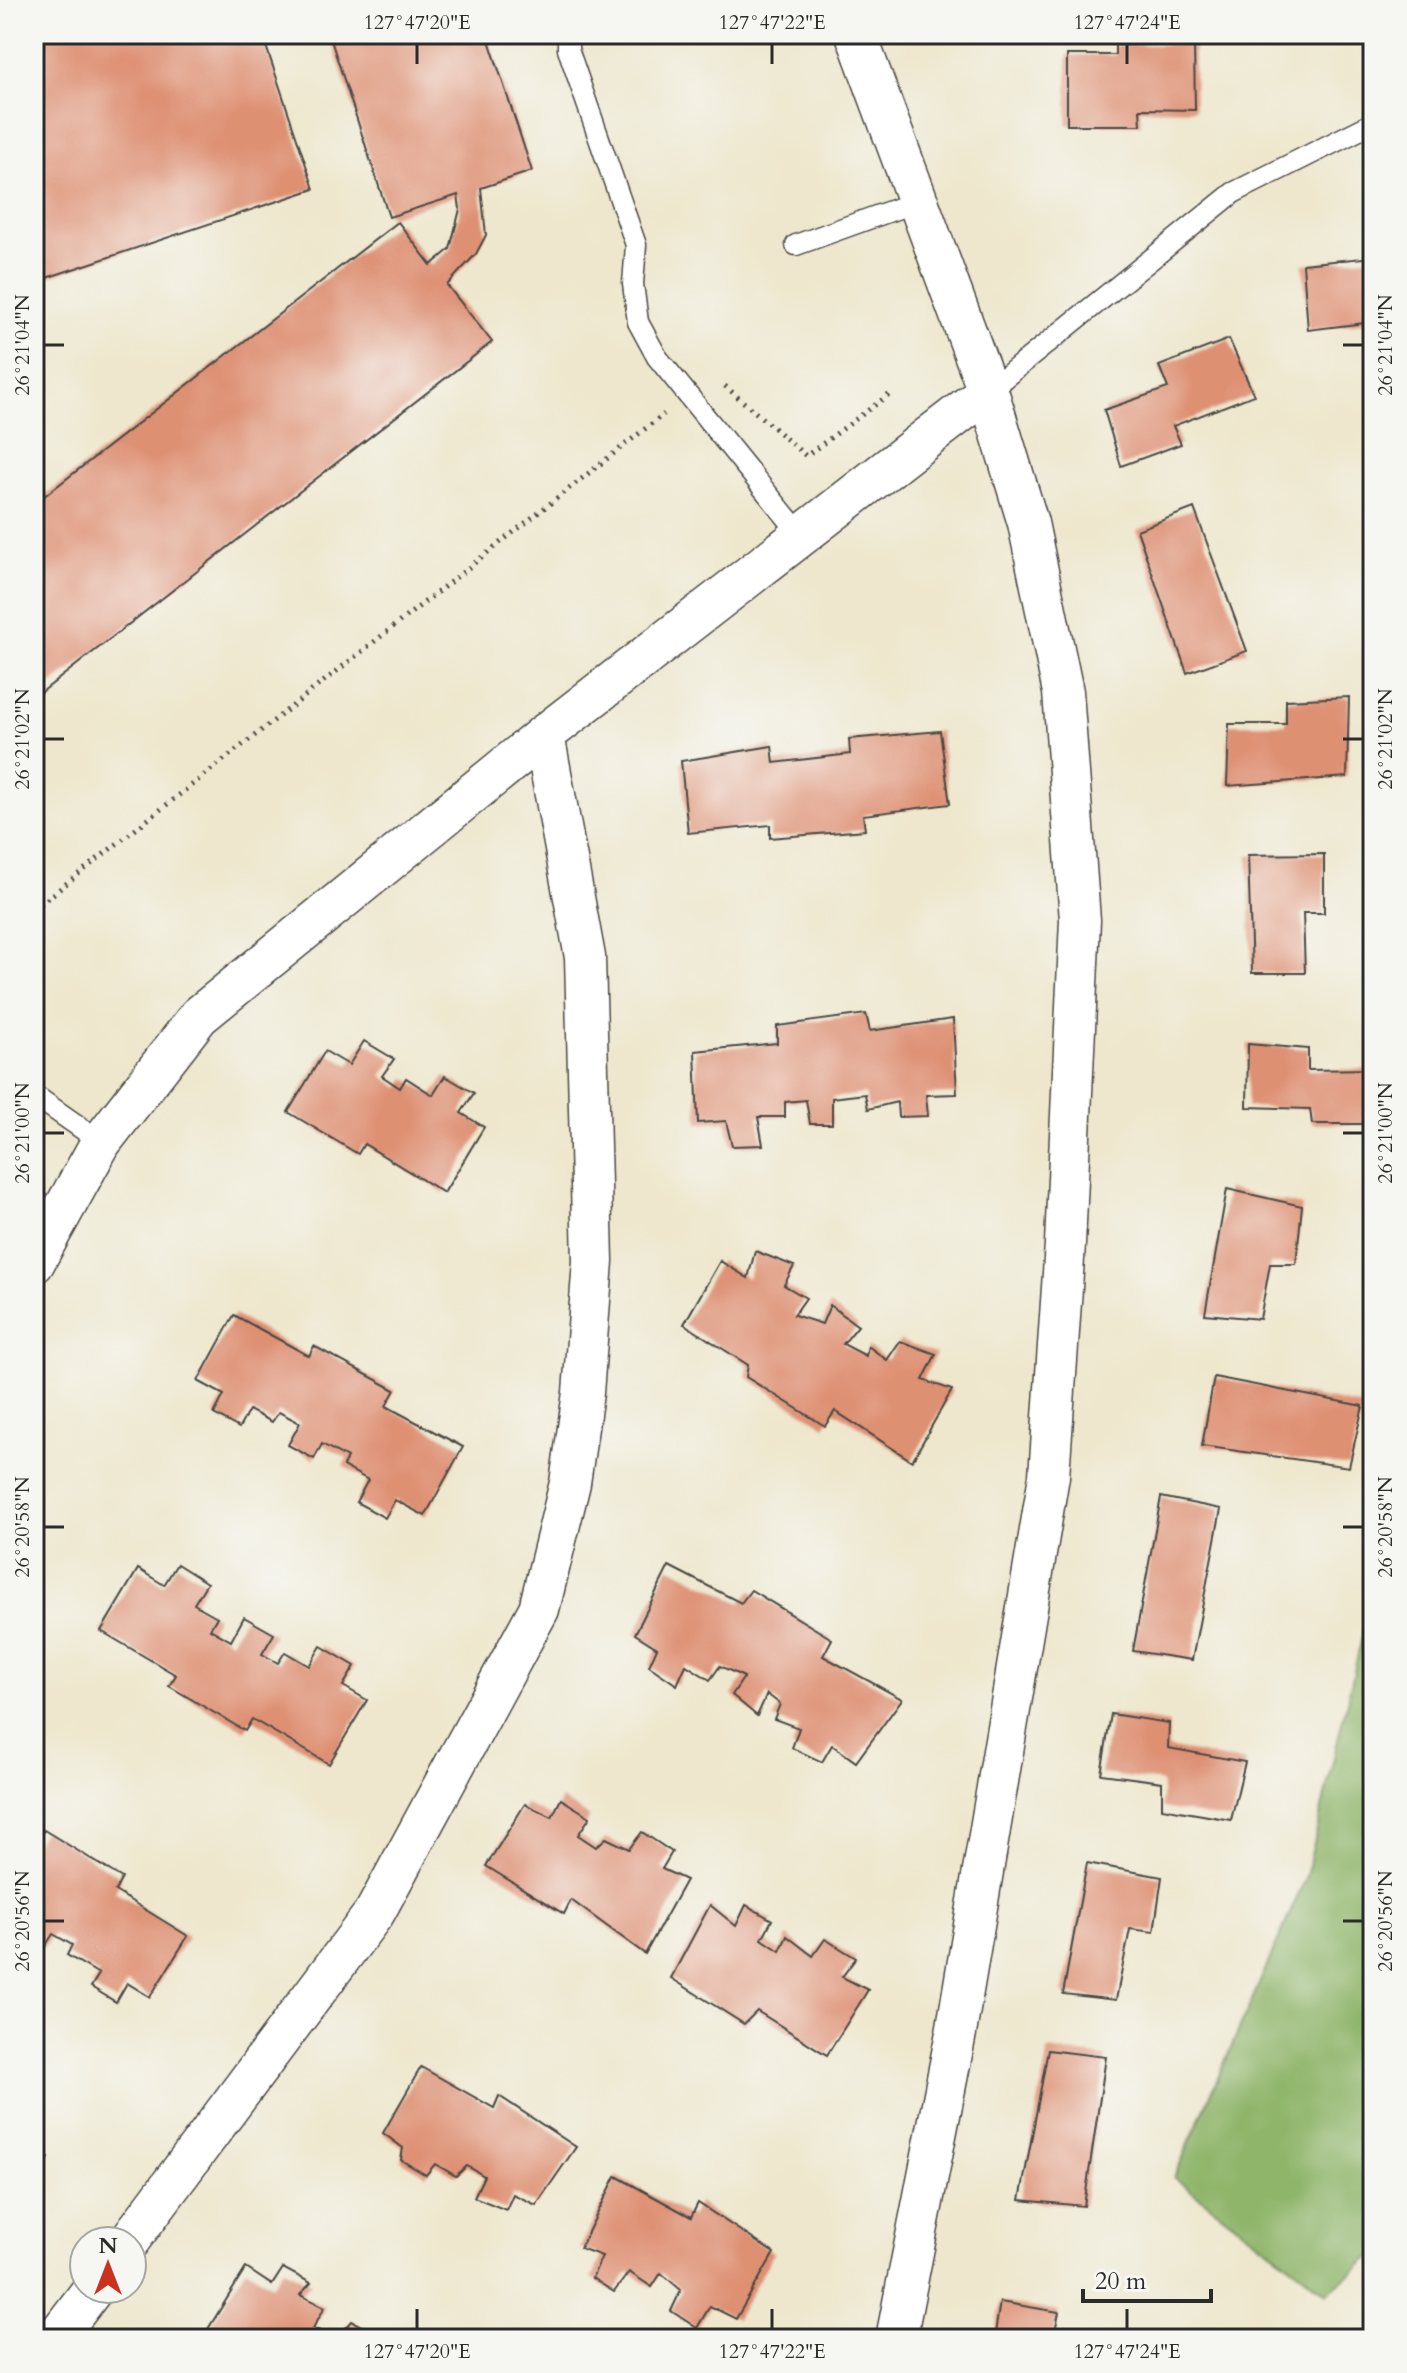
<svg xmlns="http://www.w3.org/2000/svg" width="1407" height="2373" font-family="Cardo,serif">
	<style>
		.forest { fill: #8fb56a; stroke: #5d704a; stroke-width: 2 }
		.building { fill: #de9073 }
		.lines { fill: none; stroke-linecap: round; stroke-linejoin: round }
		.lane-casing { stroke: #484743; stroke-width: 23 }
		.street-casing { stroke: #484743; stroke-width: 43 }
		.path { stroke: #484743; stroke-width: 5; stroke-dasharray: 2 6; stroke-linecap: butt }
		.lane { stroke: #fff; stroke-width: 20 }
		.street { stroke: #fff; stroke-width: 40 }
		.ticks { fill: none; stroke: #2b2b2b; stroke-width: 3 }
		.neatline { fill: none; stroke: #2b2b2b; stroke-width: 3 }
		.ticks-label { font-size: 20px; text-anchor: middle; fill: #2b2b2b }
	</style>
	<rect width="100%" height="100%" fill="#f6f6f2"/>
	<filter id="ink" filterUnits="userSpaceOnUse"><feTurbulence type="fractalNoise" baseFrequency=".0125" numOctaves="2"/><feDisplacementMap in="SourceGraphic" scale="16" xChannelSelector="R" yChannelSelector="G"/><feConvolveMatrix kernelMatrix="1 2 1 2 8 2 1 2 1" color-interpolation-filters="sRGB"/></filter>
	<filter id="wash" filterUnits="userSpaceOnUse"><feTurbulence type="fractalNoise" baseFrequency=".006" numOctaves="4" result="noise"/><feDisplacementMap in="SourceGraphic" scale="32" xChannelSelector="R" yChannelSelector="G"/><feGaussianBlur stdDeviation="1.8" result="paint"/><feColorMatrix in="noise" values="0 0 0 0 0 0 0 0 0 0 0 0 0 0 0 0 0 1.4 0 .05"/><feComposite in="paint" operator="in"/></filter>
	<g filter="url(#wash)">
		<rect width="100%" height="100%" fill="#eee7cd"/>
		<path class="forest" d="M1373,1590v665l-46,38 -153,-115 132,-301z"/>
		<g id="blocks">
			<g class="building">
				<path d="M34,34h228l52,155 -280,93z"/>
				<path d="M329,34h158l45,137 -51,17 5,47 -10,19 -29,31 45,57 -458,356v-194l364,-282 33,43 19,-16 10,-40 -2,-14 -69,22z"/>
				<path d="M1194,44l1,66 -55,-1 1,16h-74v-70h48v-10z"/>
				<path d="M1373,257v65l-65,8 -5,-66z"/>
				<path d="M1229,339l25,56 -81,31 8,18 -60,22 -17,-56 64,-22 -9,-22z"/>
				<path d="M1194,508l53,143 -60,22 -50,-143z"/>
				<path d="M1349,697l-2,80 -120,9 2,-62h57v-24z"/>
				<path d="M940,731l10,73 -87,11 2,15 -95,8v-13l-82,8 -7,-72 91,-15 2,17 76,-9 -1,-15z"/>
				<path d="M1324,854v59h-21l2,60h-53l-4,-118z"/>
				<path d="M866,1014l4,17 83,-12 4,75 -31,1 2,21 -30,1 -1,-15 -29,7 -3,-15 -33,4v26h-22l-4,-24 -21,2v15h-27l5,28 -31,1 -6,-25 -28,2 -3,-72 82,-8v-17z"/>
				<path d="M364,1041l30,18 -12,17 18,12 6,-10 27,17 12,-19 29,17 -13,20 23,14 -40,66 -80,-49 -6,10 -70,-42 37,-61 24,14z"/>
				<path d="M1248,1044l60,5v21l65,-1v55h-61l-2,-15 -63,-2z"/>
				<path d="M1227,1189l75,17 -6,58h-26l-10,55 -55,-5z"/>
				<path d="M755,1251l39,15 -10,19 22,13 -12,17 28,9 8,-19 28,21 -15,18 23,12 2,-10 19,14 13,-19 36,13 -13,26 29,10 -40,71 -77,-50 -10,15 -79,-49 2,-12 -64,-41 36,-63 28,17z"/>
				<path d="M234,1315l75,41 5,-10 81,44 -9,16 77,41 -38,69 -30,-16 -10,18 -29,-16 12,-22 -25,-14 4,-8 -25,-14 -8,15 -26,-14 12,-22 -21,-11 -7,10 -23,-12 -10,18 -25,-14 10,-19 -26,-14z"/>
				<path d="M1214,1377l149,29 -14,61 -147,-21z"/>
				<path d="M1161,1497l60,12 -29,151 -59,-9z"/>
				<path d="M177,1564l30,19 -13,21 23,13 -7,12 21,12 13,-24 30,17 -12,20 16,9 7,-11 24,14 12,-20 34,20 -12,20 24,14 -38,64 -77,-45 -7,12 -76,-45 7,-11 -75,-44 37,-62 26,16z"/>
				<path d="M669,1566l72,37 10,-13 81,49 -9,17 79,43 -46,63 -24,-17 -10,17 -30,-14 7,-20 -25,-9 6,-15 -13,-10 -10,22 -25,-21 12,-18 -24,-11 -10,14 -24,-15 -9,20 -28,-19 8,-18 -22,-14z"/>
				<path d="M1111,1714l58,9 -1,25 77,14 -14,58 -69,-12v-26l-61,-8z"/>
				<path d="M561,1799l29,18 -12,18 18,12 10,-9 23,11 13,-17 30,20 -10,17 24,11 -41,74 -74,-54 -7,14 -78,-48 39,-62 27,13z"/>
				<path d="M44,1830l78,48 -7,13 73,45 -38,61 -23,-14 -11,19 -25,-15 8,-13 -32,-19 5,-10 -19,-11 -9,14 -10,-7v-96z"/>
				<path d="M1087,1863l75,14 -8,55 -24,-3 -14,71 -53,-6z"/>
				<path d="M710,1905l26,21 10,-21 26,15 -10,19 18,12 7,-15 26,20 12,-17 31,19 -14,19 26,13 -41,65 -70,-44 -13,13 -73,-46z"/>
				<path d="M1048,2050l58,7 -22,149 -64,-6z"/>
				<path d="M421,2067l73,41 5,-12 77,51 -40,58 -23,-11 -7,16 -32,-13 10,-21 -17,-10 -11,10 -21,-12 -9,11 -25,-15 2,-12 -20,-15z"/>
				<path d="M34,2120l8,4 -8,15z"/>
				<path d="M34,2149l15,9 -15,26z"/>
				<path d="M616,2176l75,41 7,-14 76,50 -38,66 -26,-13 -13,22 -26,-17 10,-21 -20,-17 -9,14 -23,-15 -15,20 -22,-14 10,-22 -22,-8z"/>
				<path d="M246,2268l26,17 11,-17 28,15 -11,12 25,12 -12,21 24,10 15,-17 28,15 -2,3h-155l-15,-10z"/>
				<path d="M1000,2302l59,10 -5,24 7,3h-67z"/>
			</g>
		</g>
	</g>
	<g filter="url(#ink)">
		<use href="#blocks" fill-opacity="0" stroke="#484743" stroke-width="2"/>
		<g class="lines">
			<g class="lane-casing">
				<g id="lane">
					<path d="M568,34v15l68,196 -3,39 5,38 19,35 144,178"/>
					<path d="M796,245l122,-44"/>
					<path d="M988,391l245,-198 140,-70"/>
					<path d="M34,1095l67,47"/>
				</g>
			</g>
			<g class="street-casing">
				<g id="street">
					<path d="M856,34l132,357 40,132 35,169 17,228 -15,324 -16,232 -93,557 -60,306"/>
					<path d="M34,1263l67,-121 98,-126 345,-281 444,-344"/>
					<path d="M129,2241l246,-329 164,-303 31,-126 13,-90 10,-132 -8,-304 -41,-222"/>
					<path d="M55,2339l38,-50"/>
				</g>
			</g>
			<g class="path">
				<path d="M725,386l81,70 84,-62"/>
				<path d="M34,909l630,-495"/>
			</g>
			<use href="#lane" class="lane"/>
			<use href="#street" class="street"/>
		</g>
	</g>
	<path class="ticks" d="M417,44v20M772,44v20M1127,44v20M44,345h20M1343,345h20M44,739h20M1343,739h20M44,1133h20M1343,1133h20M44,1527h20M1343,1527h20M44,1921h20M1343,1921h20M417,2309v20M772,2309v20M1127,2309v20"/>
	<rect width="1407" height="2373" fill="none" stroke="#f6f6f2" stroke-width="88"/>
	<g transform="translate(108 2265)"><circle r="38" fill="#f6f6f2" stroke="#a5a5a2" stroke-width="2"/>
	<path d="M0-6L14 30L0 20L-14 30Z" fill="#c8321e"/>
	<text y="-12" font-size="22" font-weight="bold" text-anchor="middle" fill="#2b2b2b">N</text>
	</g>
	<path d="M1083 2289v12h128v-12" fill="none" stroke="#2b2b2b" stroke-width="4"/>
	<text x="1095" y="2289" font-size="24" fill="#2b2b2b" stroke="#f6f6f2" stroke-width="6" paint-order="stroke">20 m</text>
	<rect x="44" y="44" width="1319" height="2285" class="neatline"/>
	<g class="ticks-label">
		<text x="417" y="29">127°47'20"E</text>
		<text x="772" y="29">127°47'22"E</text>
		<text x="1127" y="29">127°47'24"E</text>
		<text transform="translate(22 345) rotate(-90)" y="7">26°21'04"N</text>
		<text transform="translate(1385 345) rotate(-90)" y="7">26°21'04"N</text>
		<text transform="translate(22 739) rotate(-90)" y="7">26°21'02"N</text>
		<text transform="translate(1385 739) rotate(-90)" y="7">26°21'02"N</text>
		<text transform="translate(22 1133) rotate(-90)" y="7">26°21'00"N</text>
		<text transform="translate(1385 1133) rotate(-90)" y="7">26°21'00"N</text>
		<text transform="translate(22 1527) rotate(-90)" y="7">26°20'58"N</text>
		<text transform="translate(1385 1527) rotate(-90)" y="7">26°20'58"N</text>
		<text transform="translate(22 1921) rotate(-90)" y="7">26°20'56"N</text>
		<text transform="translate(1385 1921) rotate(-90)" y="7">26°20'56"N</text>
		<text x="417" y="2358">127°47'20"E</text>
		<text x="772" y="2358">127°47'22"E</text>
		<text x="1127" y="2358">127°47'24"E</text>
	</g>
</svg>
